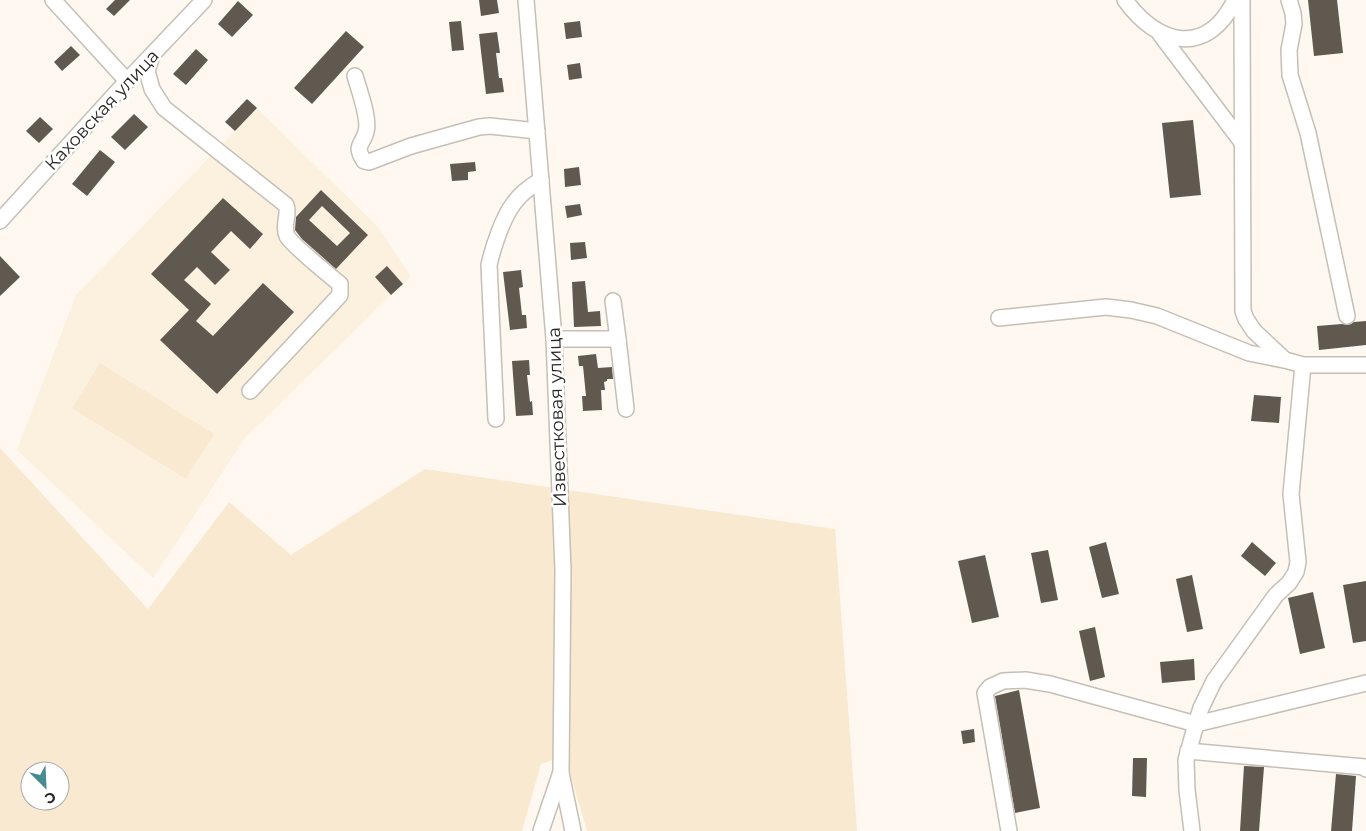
<svg xmlns="http://www.w3.org/2000/svg" width="1366" height="831" font-family="Montserrat,sans-serif">
	<style>
		.built { fill: #fcf0df }
		.green { fill: #fae9d1; fill-rule: evenodd }
		.building { fill: #605950; fill-rule: evenodd }
		.lines { fill: none; stroke-linecap: round; stroke-linejoin: round }
		.minor-casing { stroke: #c6bfb5; stroke-width: 18 }
		.minor { stroke: #fff; stroke-width: 15 }
		.labels { text-anchor: middle; dominant-baseline: central; stroke-width: 5; stroke-linejoin: round; paint-order: stroke }
		.street-label { font-size: 18px; fill: #292623; stroke: #fff }
	</style>
	<rect width="100%" height="100%" fill="#fff8f0"/>
	<path class="built" d="M257,108l123,121 31,48 -20,18 -146,143 -92,140 -136,-128 59,-155z"/>
	<g class="green">
		<path d="M100,363l114,71 -28,45 -114,-71z"/>
		<path d="M0,448l148,161 81,-107 62,53 134,-86 410,60 22,302h-270l-22,-75 -24,8 -19,67h-522zM30,771h30v30h-30z"/>
	</g>
	<g class="building">
		<path d="M115,0h15l-16,16 -8,-7z"/>
		<path d="M479,0h18l2,13 -18,3z"/>
		<path d="M1308,0h29l6,53 -29,3z"/>
		<path d="M238,1l15,14 -21,22 -14,-13z"/>
		<path d="M461,21l3,29 -12,1 -3,-29z"/>
		<path d="M580,21l2,16 -16,2 -2,-16z"/>
		<path d="M346,31l18,16 -52,57 -18,-16z"/>
		<path d="M497,32l3,21h-4l3,25h3l2,14 -18,2 -7,-60z"/>
		<path d="M71,46l9,9 -18,16 -8,-9z"/>
		<path d="M196,49l12,11 -22,25 -13,-11z"/>
		<path d="M580,63l2,15 -13,2 -2,-15z"/>
		<path d="M247,99l10,9 -22,23 -10,-9z"/>
		<path d="M134,114l14,13 -23,23 -14,-13z"/>
		<path d="M40,117l13,12 -14,14 -13,-12z"/>
		<path d="M1193,120l8,75 -31,3 -8,-75z"/>
		<path d="M100,150l15,12 -28,34 -15,-12z"/>
		<path d="M475,162l1,9 -8,1v8l-16,1 -2,-17z"/>
		<path d="M579,167l2,18 -16,2 -1,-18z"/>
		<path d="M321,190l47,45 -32,34 -34,-30 -7,-9 1,-13zM322,206l28,27 -13,13 -28,-26z"/>
		<path d="M223,198l40,36 -13,15 -19,-18 -20,21 19,18 -15,15 -18,-18 -13,13 27,24 -15,17 17,15 50,-53 31,29 -77,82 -57,-54 29,-30 -38,-36z"/>
		<path d="M580,204l2,11 -15,3 -2,-12z"/>
		<path d="M585,242l2,16 -16,2 -1,-17z"/>
		<path d="M0,256l20,21 -20,19z"/>
		<path d="M387,266l16,18 -12,11 -16,-18z"/>
		<path d="M521,270l2,17 -4,1 3,27h4l1,13 -17,2 -7,-58z"/>
		<path d="M585,281l3,31 12,-1 1,15 -27,1 -2,-45z"/>
		<path d="M1366,321v24l-47,5 -2,-24 25,-2 6,1 6,-3z"/>
		<path d="M596,354l2,14 14,-1 1,12h-6v2l-3,1 1,8h-4l1,20 -19,1 -1,-15h4l-3,-30h-4l-1,-10z"/>
		<path d="M529,360l1,15h-3l3,27 2,-1 1,14 -17,1 -4,-55z"/>
		<path d="M1254,395l27,2 -2,26 -28,-2z"/>
		<path d="M1106,542l13,52 -17,4 -13,-51z"/>
		<path d="M1252,542l24,21 -11,13 -24,-20z"/>
		<path d="M1048,550l10,50 -17,3 -10,-50z"/>
		<path d="M985,555l14,62 -27,6 -14,-62z"/>
		<path d="M1192,575l11,54 -16,3 -11,-53z"/>
		<path d="M1366,581v60l-13,2 -10,-58z"/>
		<path d="M1313,592l12,56 -25,6 -12,-56z"/>
		<path d="M1095,627l10,50 -15,4 -11,-50z"/>
		<path d="M1194,659l1,21 -33,3 -2,-21z"/>
		<path d="M1019,690l21,118 -25,5 -20,-117z"/>
		<path d="M974,729l1,13 -12,2 -2,-13z"/>
		<path d="M1133,758h14l-1,39 -14,-1z"/>
		<path d="M1244,766l20,1 -5,64h-19z"/>
		<path d="M1336,774l20,2 -4,55h-21z"/>
	</g>
	<g class="lines">
		<g class="minor-casing">
			<g id="minor">
				<path d="M53,0l74,81"/>
				<path d="M526,0l28,339 9,231 -2,202 -20,59"/>
				<path d="M1125,0c33,46 82,57 110,0"/>
				<path d="M1242,0l1,311 3,8 8,12 31,29 18,5h63"/>
				<path d="M1289,0l4,13 1,11 -5,26 1,25 18,58 39,183"/>
				<path d="M1160,34l81,107"/>
				<path d="M152,56l-5,15 5,18 12,19 122,97c4,10 -4,20 1,31 5,9 42,39 53,48v11l-90,96"/>
				<path d="M355,76c4,14 15,43 11,56 -4,14 -12,13 -2,29l5,1 42,-16 68,-19 11,-1 47,5"/>
				<path d="M0,221l127,-140 77,-81"/>
				<path d="M613,301l5,38"/>
				<path d="M999,318l107,-11 25,3 26,6 92,37 35,7"/>
				<path d="M554,339h64l8,70"/>
				<path d="M496,419l-7,-154c4,-18 14,-48 25,-62 7,-10 17,-17 27,-23"/>
				<path d="M1188,751l177,16 1,2"/>
				<path d="M561,773l12,58"/>
				<path d="M1009,831l-24,-138 5,-6 13,-6 22,-1 25,4 146,40 5,-16 13,-27 62,-86 13,-12 7,-11 2,-10 -7,-68 12,-129"/>
				<path d="M1192,831l-5,-41 -1,-30 10,-36 170,-41"/>
			</g>
		</g>
		<use href="#minor" class="minor"/>
	</g>
	<g class="labels">
		<g class="street-label">
			<text transform="translate(102 110) rotate(-47)">Каховская улица</text>
			<text transform="translate(557 417) rotate(-92)">Известковая улица</text>
		</g>
	</g>
	<g transform="translate(45 786) rotate(156)"><circle r="24" fill="#ffffff" stroke="#a9a8a7"/>
	<path d="M0-4L9 19L0 12L-9 19Z" fill="#458c90"/>
	<text y="-8" font-size="14" font-weight="bold" text-anchor="middle" fill="#292623">С</text>
	</g>
</svg>
